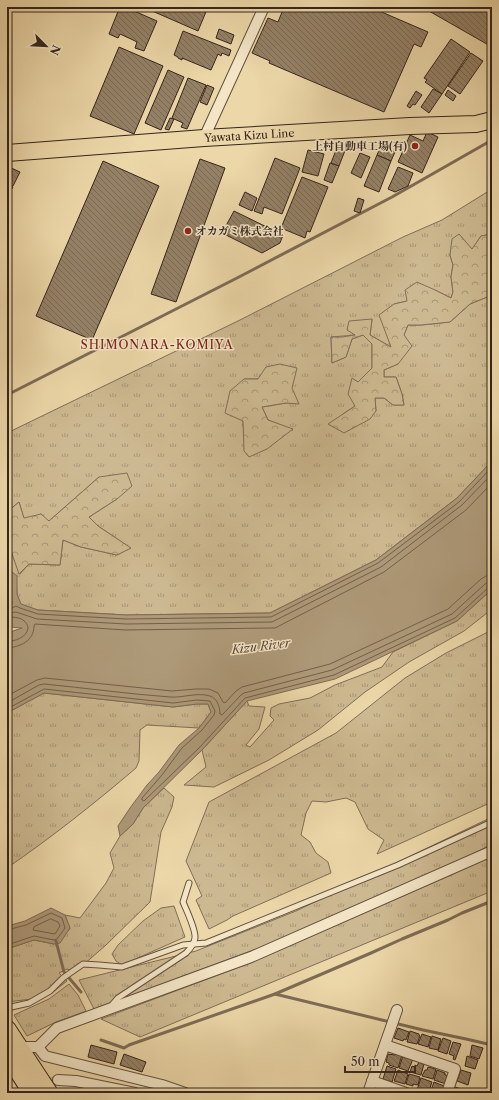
<svg xmlns="http://www.w3.org/2000/svg" width="499" height="1100" font-family="'Libre Caslon Text','Noto Serif JP',serif">
	<style>
		.grass { fill: url(#grass-tufts); stroke: #816e58; fill-rule: evenodd }
		.forest { fill: url(#forest-crowns); stroke: #816e58 }
		.water { fill: #ae9a79; stroke: #7e6b55 }
		.lines { fill: none; stroke-linecap: round; stroke-linejoin: round }
		.shore { stroke: #725f4c; stroke-width: 1 }
		.stream { stroke: #7e6b55; stroke-width: 3 }
		.building { fill: url(#building-back-hatch); stroke: #35241e }
		.minor-tunnel { stroke: #c7b38c; stroke-width: 10; stroke-dasharray: 10 5; stroke-linecap: butt }
		.service-casing { stroke: #635140; stroke-width: 7 }
		.minor-casing { stroke: #635140; stroke-width: 12 }
		.primary-casing { stroke: #35241e; stroke-width: 18 }
		.trunk-casing { stroke: #35241e; stroke-width: 19 }
		.service { stroke: #f3e5c6; stroke-width: 5 }
		.minor { stroke: #f3e5c6; stroke-width: 10 }
		.primary { stroke: #ecd7a8; stroke-width: 16 }
		.trunk { stroke: #ecd7a8; stroke-width: 17 }
		.poi-dot { fill: #8f2418; stroke: #f3e5c6; stroke-width: 1.5 }
		.labels { text-anchor: middle; dominant-baseline: central; stroke-width: 3; stroke-linejoin: round; paint-order: stroke }
		.street-label { font-size: 11px; fill: #35241e; stroke: #f3e5c6 }
		.poi-label { font-size: 11px; font-weight: bold; fill: #35241e; stroke: #f3e5c6; text-anchor: end }
		.neighbourhood-label { font-size: 12px; letter-spacing: 1px; fill: #7a1f14; stroke: #f3e5c6 }
		.water-label { font-size: 12px; font-style: italic; fill: #594739; stroke: #f3e5c6 }
	</style>
	<defs>
		<pattern id="grass-tufts" width="24" height="20" patternUnits="userSpaceOnUse"><rect width="24" height="20" fill="#cdb991"/><path d="M3 7l-1-3M5 7V3M7 7l1-3M15 17l-1-3M17 17v-4M19 17l1-3" fill="none" stroke="#a79676"/></pattern>
		<pattern id="forest-crowns" width="20" height="18" patternUnits="userSpaceOnUse"><rect width="20" height="18" fill="#cdb991"/><path d="M2 6a3 3 0 1 1 6 0M12 15a3 3 0 1 1 6 0" fill="none" stroke="#a79676"/></pattern>
		<pattern id="building-back-hatch" width="6" height="6" patternUnits="userSpaceOnUse"><rect width="6" height="6" fill="#948166"/><path d="M-1 5l2 2M0 0l6 6M5-1l2 2" fill="none" stroke="#7a6953"/></pattern>
	</defs>
	<rect width="100%" height="100%" fill="#ecd7a8"/>
	<filter id="stains"><feTurbulence type="fractalNoise" baseFrequency=".005" numOctaves="4"/><feColorMatrix values="0 0 0 0 .2 0 0 0 0 .09 0 0 0 0 .02 0 0 0 .5 -.17"/></filter>
	<radialGradient id="worn" r=".72"><stop offset=".6" stop-color="#630" stop-opacity="0"/><stop offset="1" stop-color="#630" stop-opacity=".3"/></radialGradient>
	<g class="grass">
		<path d="M492,189v45l-11,2 -9,14 -13,-16 -9,21 3,10 -2,12 2,15 -2,6 -16,-8 -28,11 -13,3 -3,43 -21,-12 2,-16 -16,16 -25,2 1,26 14,-6 6,-18 11,-4 9,9v24l-14,14 -5,-3 2,27 -12,8 33,-3 -1,-13h9l9,7h11l-2,-11 -6,-17h-12v-7l14,-6 6,-29 4,-10h13l29,-3 20,-18 22,-9v166l-35,37 -81,62 -106,53 -144,2 -88,-5 -17,-5 -4,-10 -1,-19 -9,-8v-23l4,6 9,23 9,-10 31,1 3,-25 18,7 36,8 13,-7 -32,-22 -9,-9 28,-18 -18,-22 -50,44 -25,-2 -5,-17 -12,10v-79l233,-113 163,-83 39,-17zM244,379h14l40,24h-12l-24,4 6,13 25,10 -49,4 -1,-13z"/>
		<path d="M7,575l2,2 4,27h-6z"/>
		<path d="M489,592l3,11v6l-28,22 -55,31 -44,30 -47,38 -49,30 -55,27 -30,-2 22,-18 -4,-17 45,-49 2,5 16,1 -6,22 -13,16 4,2 24,-27 -4,-4 1,-8 8,-4 31,-6 25,-13 47,-18 11,-15 64,-31z"/>
		<path d="M492,626v176l-115,52 7,-14 -16,-11 -13,-27 -9,-4 -20,4 -14,-1 -6,12 -5,22 9,7 6,11 12,9 3,11 -98,43 -6,4 -18,9 -13,-29 6,-4 -16,-35 23,-59 127,-69 69,-55 41,-25 42,-21z"/>
		<path d="M44,693l129,14 24,-3h11l3,8 -12,16 -52,-3 -7,5 -1,31 -3,7c-41,35 -84,69 -129,100v-155z"/>
		<path d="M164,788l10,9 -2,10 -11,25 -11,70 -44,43 -31,27 -8,-3 -8,4 8,8 -14,11 -21,7 -25,3v-53l27,-9 20,4 16,-15 -5,-14 15,3 26,-35 8,-15 -4,-15 10,-17 13,-12 10,-16z"/>
		<path d="M492,817v27l-50,26 -118,54 -230,85 -15,-29 117,-29 100,-40z"/>
		<path d="M492,856v35l-352,146 -39,-18 149,-56 203,-89z"/>
		<path d="M174,906l11,31 -63,28 -6,-4 -4,-7 6,-9 25,-24 18,-13z"/>
		<path d="M69,984l9,11 8,16 -30,11 -29,14 -13,-21 35,-16z"/>
	</g>
	<g class="forest">
		<path d="M459,234l13,15 9,-13 11,-2v61l-22,9 -20,18 -29,3h-13l-4,10 8,11 -14,18 -14,6v7h12l6,17 2,11h-11l-9,-7h-9l1,13 -6,8 -26,14 -16,-9 27,-18 -7,-12 4,-16 6,4 14,-14v-24l-9,-9 -11,4 -6,18 -14,6 -1,-26h11l13,-2 -8,-5 2,-9 23,-2 -2,16 21,12 -12,-32 15,-11 13,-3 -2,-11 12,-8 18,8 16,8 2,-6 -2,-15 2,-12 -3,-10 2,-16z"/>
		<path d="M280,364l17,4 -5,20 7,16 -13,-1 -24,4 6,13 25,9 -26,20 -18,8 -5,-6 -1,-30 -18,-8 5,-22 14,-12h14l8,-12z"/>
		<path d="M127,473l5,13 -15,13 -28,18 9,9 33,22 -14,7 -36,-8 -18,-7 -3,25 -31,-1 -10,10 -8,-23 -4,-6v-33l12,-10 5,16 17,-4 8,7 50,-44z"/>
	</g>
	<g class="water">
		<path d="M492,461v128l-35,32 -122,58 -88,22 -45,49 -59,58 -10,16 -13,12 -2,-10 12,-18 17,-23 12,-13 20,-27 20,-17 12,-16 -3,-8h-11l-24,3 -129,-14 -37,20v-80l15,-5 -12,-1 -3,-1v-22h5l-3,-27 -2,-2v-7l10,8v18l4,10 17,6 88,5 144,-2 106,-53 81,-62z"/>
		<path d="M51,908l14,7 5,13 -10,15 -6,1 -20,-4 -27,9v-23l18,-5z"/>
	</g>
	<g class="lines">
		<g class="shore">
			<path d="M7,608h5l4,-2 4,2 18,6 88,5 145,-2 107,-54 81,-61 33,-35"/>
			<path d="M7,613l9,-1 21,7 89,5 146,-2 109,-55 81,-62 30,-31"/>
			<path d="M7,617c5,0 12,0 16,3 3,2 5,5 5,8 -1,10 -14,13 -21,14"/>
			<path d="M7,648c13,-1 27,-7 27,-22l1,-2 90,6 145,-2h5l109,-56 82,-62 26,-27"/>
			<path d="M7,696l30,-16 8,-2 127,13 24,-2h13l9,4 5,9 2,1 11,-12 6,-4 88,-23 118,-55 33,-30 5,-3h6"/>
			<path d="M7,703l32,-18 5,-1c42,4 84,10 126,13 13,1 27,-5 40,-1 7,2 10,11 10,18l2,1 19,-20 3,-2 88,-23 120,-56 33,-30 3,-2h4"/>
			<path d="M7,709l37,-20 129,14 24,-3 13,1 5,10 -1,4 -12,15 -20,18 -20,27 -20,23v2l2,1 55,-53 46,-50 89,-23 121,-57 33,-30 4,-1"/>
			<path d="M51,919l7,3 2,4 -5,8 -22,-4 1,-3z"/>
			<path d="M7,930l19,-5 25,-12 11,5 3,10 -8,11 -3,1 -20,-4 -27,9"/>
		</g>
		<g class="stream">
			<path d="M7,395l230,-117 155,-81 100,-57"/>
			<path d="M56,941l8,31 17,20"/>
			<path d="M275,994l148,36 43,9 26,6"/>
			<path d="M101,1040l23,8 5,-3 146,-51 96,-41 31,-14 46,-19 14,-7 30,-12"/>
		</g>
	</g>
	<g class="building">
		<path d="M121,7h4l32,14 -13,30 -9,-3 2,-6 -6,-3 -11,-5 -2,4 -9,-4 10,-25h1z"/>
		<path d="M143,7h65l-10,24z"/>
		<path d="M284,7h86l58,25 -7,15 -7,-3 -30,68 -115,-49 1,-2 -18,-8 16,-35 10,4z"/>
		<path d="M422,7h70v40z"/>
		<path d="M219,29l15,6 -3,9 -15,-6z"/>
		<path d="M183,31l48,19 -2,6 -7,-3 -1,3 -3,-2 -7,16 -29,-12v2l-4,-2v-1l-4,-2z"/>
		<path d="M451,39l19,13 -28,42 -17,-12 2,-2 -3,-2z"/>
		<path d="M119,47l44,19 -29,68 -44,-18z"/>
		<path d="M471,53l12,8 -23,33 -12,-8z"/>
		<path d="M168,70l16,7 -23,53 -16,-7z"/>
		<path d="M188,78l18,7 -19,44 -6,-2 2,-4 -11,-5z"/>
		<path d="M207,85l7,3 -7,17 -7,-3z"/>
		<path d="M433,89l9,5 -13,19 -8,-6z"/>
		<path d="M448,90l8,6 -3,5 -8,-6z"/>
		<path d="M416,91l6,4 -7,10 -2,-1 -3,4 -3,-2z"/>
		<path d="M170,118l4,1 -5,11 -4,-1z"/>
		<path d="M427,132l11,5 -16,36 -24,-11 12,-27 13,6z"/>
		<path d="M338,145l8,3 -7,18 -8,-3z"/>
		<path d="M381,146l14,6 -4,9 -14,-6z"/>
		<path d="M308,150l16,4 -6,22 -16,-4z"/>
		<path d="M360,153l10,4 -9,21 -10,-5z"/>
		<path d="M377,155l14,6 -12,31 -15,-6z"/>
		<path d="M275,158l25,10 -18,46 -18,-7 -2,7 -8,-3z"/>
		<path d="M200,159l25,9 -49,134 -25,-8z"/>
		<path d="M103,161l56,25 -67,154 -56,-24z"/>
		<path d="M330,163l9,3 -7,17 -8,-3z"/>
		<path d="M7,166l13,6 -7,14 -6,-3z"/>
		<path d="M398,167l15,6 -5,13 -13,6 -7,-3z"/>
		<path d="M302,177l26,10 -18,45 -3,-1 -2,7 -24,-10z"/>
		<path d="M7,184l6,3 -3,5 -3,-2z"/>
		<path d="M7,191l4,2 -4,8z"/>
		<path d="M245,192l12,6 -5,13 -13,-6z"/>
		<path d="M358,198l6,2 -4,13 -6,-2z"/>
		<path d="M234,211l49,24 -3,8 -18,10 -40,-20z"/>
		<path d="M7,229l4,1 -4,9z"/>
		<path d="M398,1028l11,4 -3,8 -2,-1 -1,2 -9,-3z"/>
		<path d="M410,1031l9,3v1l1,1 -3,8 -10,-2z"/>
		<path d="M422,1034l9,3 -3,10 -10,-3z"/>
		<path d="M432,1036l9,3 -3,11 -9,-2z"/>
		<path d="M443,1038l8,3 -4,13 -9,-3z"/>
		<path d="M453,1042l8,2 -6,16 -2,-1 1,-3 -5,-2z"/>
		<path d="M91,1045l26,7 -3,12 -26,-7z"/>
		<path d="M472,1045l11,3 -4,11 -9,-3z"/>
		<path d="M395,1053l7,2 -4,13 -9,-3v-2l-3,-1 2,-8 7,1z"/>
		<path d="M124,1054l22,8 -4,10 -22,-7z"/>
		<path d="M403,1056l10,3 -5,12 -9,-3z"/>
		<path d="M467,1056l11,4 -3,9 -10,-3z"/>
		<path d="M419,1062l5,2 -3,11 -11,-3 2,-6 3,1v-2l2,1z"/>
		<path d="M387,1066l9,3 -4,13 -9,-3z"/>
		<path d="M428,1067l8,2 -3,10 -11,-3 3,-6h2z"/>
		<path d="M398,1070l10,4 -3,10 -11,-3z"/>
		<path d="M437,1070l8,3v2l4,1 -3,8 -12,-4z"/>
		<path d="M461,1070l10,3 -3,12 -11,-4z"/>
		<path d="M409,1074l11,3 -2,8 -5,-1v2l-7,-2z"/>
		<path d="M421,1078l11,4 -3,9 -5,-2v3l-7,-2z"/>
		<path d="M434,1082l10,4 -2,6 -3,-1v2h-9z"/>
		<path d="M455,1087l9,3 -2,3h-9z"/>
	</g>
	<g class="lines">
		<path class="minor-tunnel" d="M17,1093l41,-13"/>
		<g class="service-casing">
			<g id="service">
				<path d="M112,1005l6,-7 68,-45c4,-4 8,-9 9,-15 1,-8 -9,-29 -12,-36l6,-19"/>
				<path d="M7,1008l22,-5 21,-12 13,-13 20,-14 16,1 23,2 61,-22 23,-2 192,-78 94,-43"/>
			</g>
		</g>
		<g class="minor-casing">
			<g id="minor">
				<path d="M204,138l60,-131"/>
				<path d="M385,1045l70,24 -8,24"/>
				<path d="M15,1047h23l19,-19 194,-71 241,-106"/>
				<path d="M38,1047l7,9 117,29 23,8"/>
				<path d="M58,1080l18,1 59,12"/>
				<path d="M372,1081l34,12"/>
				<path d="M368,1093l29,-83"/>
			</g>
		</g>
		<g class="primary-casing">
			<g id="primary">
				<path id="s1" d="M7,153l197,-15 206,-12 66,-2 16,-4"/>
			</g>
		</g>
		<g class="trunk-casing">
			<g id="trunk">
				<path d="M7,1029l42,64"/>
				<path d="M7,1054l25,39"/>
			</g>
		</g>
		<use href="#service" class="service"/>
		<use href="#minor" class="minor"/>
		<use href="#primary" class="primary"/>
		<use href="#trunk" class="trunk"/>
	</g>
	<g class="poi-dot">
		<circle cx="415" cy="146" r="4"/>
		<circle cx="188" cy="231" r="4"/>
	</g>
	<g class="labels">
		<g class="street-label">
			<text stroke="none"><textPath href="#s1" startOffset="243">Yawata Kizu Line</textPath></text>
		</g>
		<g class="poi-label">
			<text x="407" y="146">上村自動車工場(有)</text>
			<text x="196" y="231" text-anchor="start">オカガミ株式会社</text>
		</g>
		<g class="neighbourhood-label">
			<text x="157" y="344">SHIMONARA-KOMIYA</text>
		</g>
		<g class="water-label">
			<text transform="translate(261 646) rotate(-7)">Kizu River</text>
		</g>
	</g>
	<rect width="499" height="1100" fill="none" stroke="#ecd7a8" stroke-width="24"/>
	<rect x="8" y="8" width="483" height="1084" fill="none" stroke="#35241e" stroke-width="2"/>
	<rect x="12" y="12" width="475" height="1076" fill="none" stroke="#35241e"/>
	<g transform="translate(46 46) rotate(114)" stroke="#f3e5c6" stroke-width="3" paint-order="stroke">
	<path d="M0-3L7 15L0 10L-7 15Z" fill="#35241e"/>
	<text y="-6" font-size="11" font-weight="bold" text-anchor="middle" fill="#35241e">N</text>
	</g>
	<path d="M345 1066v6h70v-6" fill="none" stroke="#35241e" stroke-width="2"/>
	<text x="351" y="1066" font-size="12" fill="#35241e" stroke="#f3e5c6" stroke-width="3" paint-order="stroke">50 m</text>
	<rect width="100%" height="100%" filter="url(#stains)"/>
	<rect width="100%" height="100%" fill="url(#worn)"/>
</svg>
